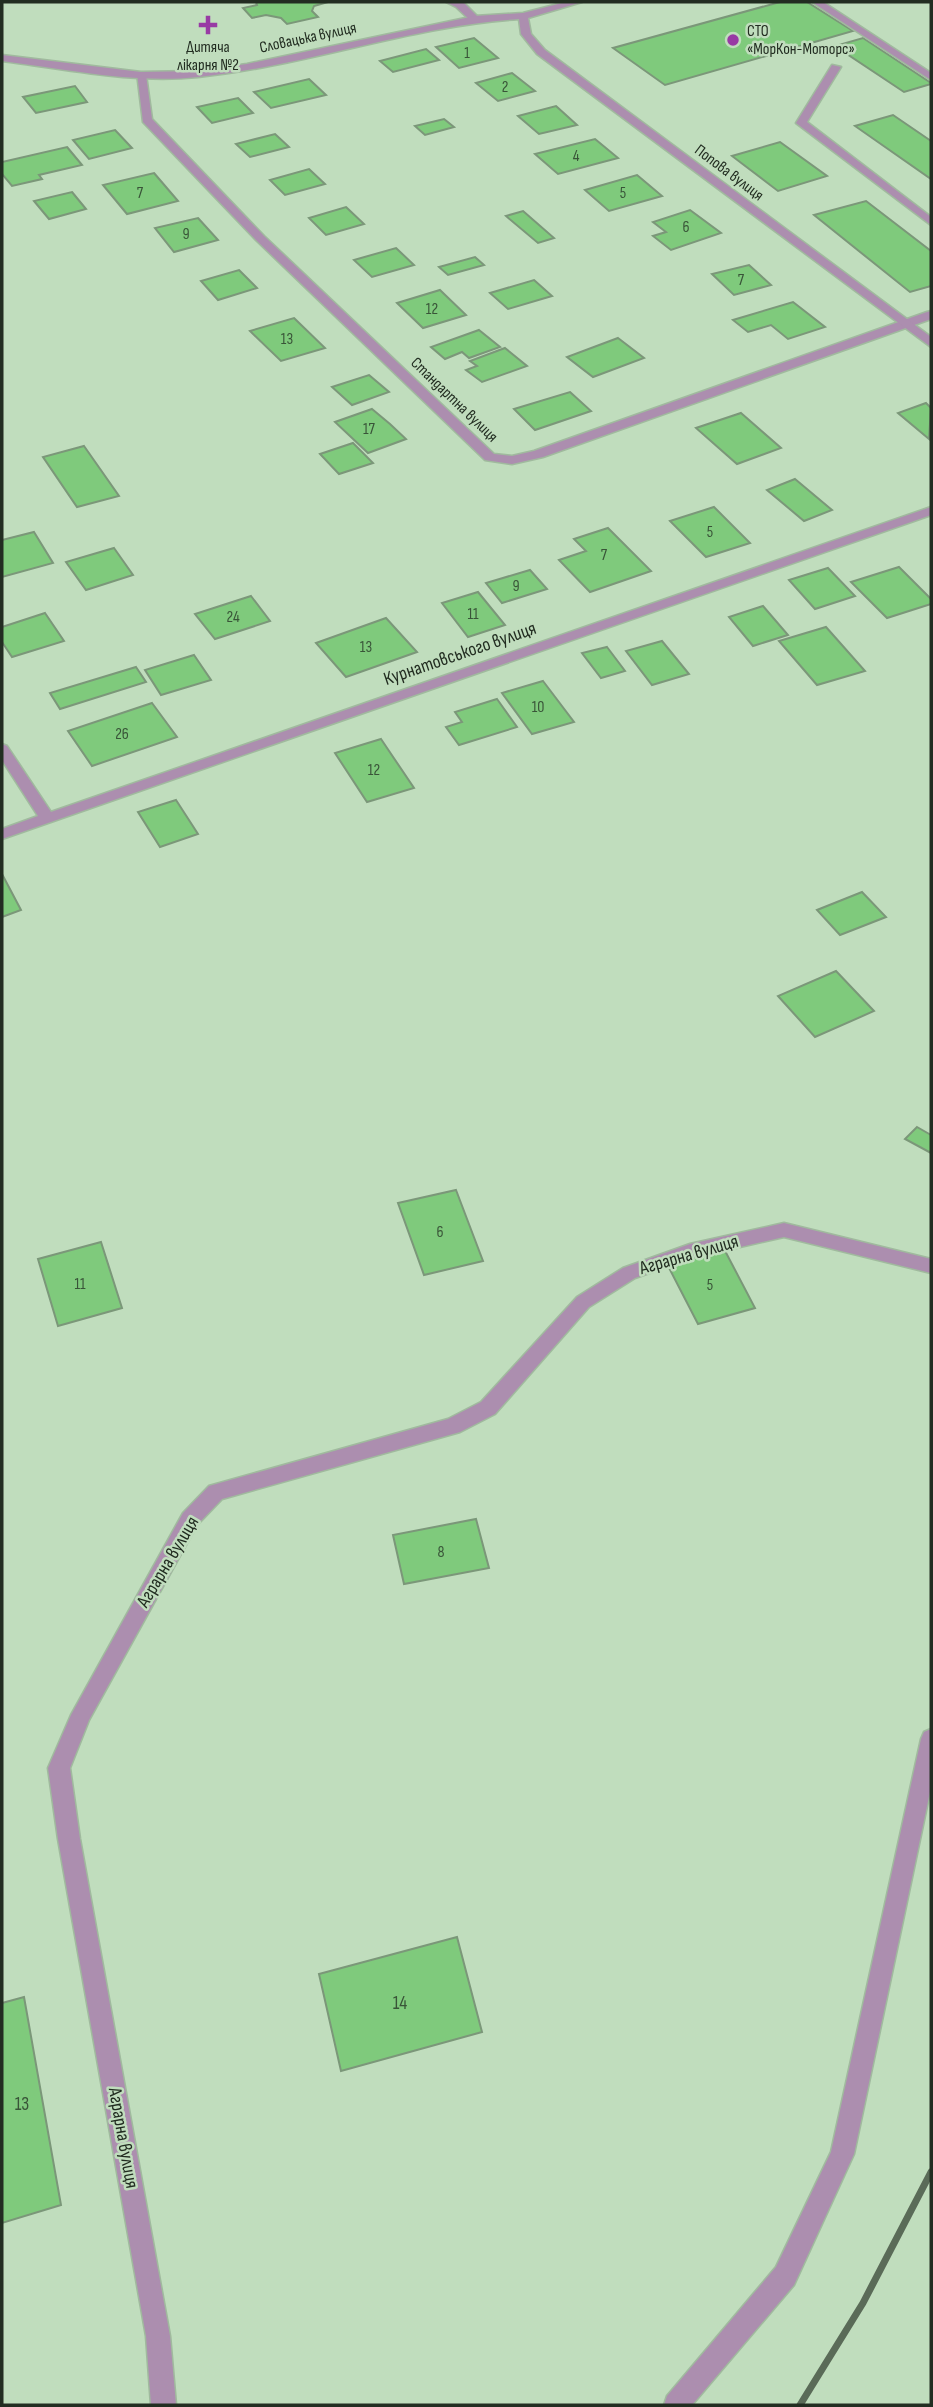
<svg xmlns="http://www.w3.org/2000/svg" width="933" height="2407" font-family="'Sofia Sans Condensed',sans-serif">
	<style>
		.building { fill: #7fca7c; stroke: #7b9779; stroke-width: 2 }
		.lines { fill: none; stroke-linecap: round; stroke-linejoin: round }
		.lane-casing { stroke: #a0ba9e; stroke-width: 3 }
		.street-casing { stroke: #a0ba9e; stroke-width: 3 }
		.lane { fill: #ac8eaf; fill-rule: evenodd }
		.street { fill: #ac8eaf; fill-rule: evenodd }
		.rail { stroke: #5a6b58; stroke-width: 7 }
		.poi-dot { fill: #983aa4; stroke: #c0ddbd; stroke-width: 2.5 }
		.labels { text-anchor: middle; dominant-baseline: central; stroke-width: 5; stroke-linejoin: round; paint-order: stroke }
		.far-poi-label { font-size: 16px; fill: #222d21; stroke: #c0ddbd; text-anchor: start }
		.far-street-label { font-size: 16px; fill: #222d21; stroke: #c0ddbd }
		.number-label { font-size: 16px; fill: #395438 }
		.street-label { font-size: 19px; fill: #222d21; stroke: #c0ddbd }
		.near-number-label { font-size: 19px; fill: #395438 }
	</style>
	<rect width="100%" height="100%" fill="#c0ddbd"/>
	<g class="building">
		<path d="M256,2h72l-14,4 -2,5 6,6 -31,7 -6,-6 -15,-3 -14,3 -9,-10 14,-3z"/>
		<path d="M780,2h27l46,29 -188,54 -52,-37z"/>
		<path d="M474,38l24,20 -39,10 -23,-21z"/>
		<path d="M863,38l68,45v1l-27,8 -69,-46z"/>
		<path d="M426,49l13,11 -46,12 -13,-11z"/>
		<path d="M512,73l23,18 -37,10 -22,-18z"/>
		<path d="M309,79l17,16 -55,13 -17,-16z"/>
		<path d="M75,86l12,16 -51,11 -13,-16z"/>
		<path d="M238,98l15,15 -41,10 -15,-16z"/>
		<path d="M556,106l21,19 -38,9 -21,-18z"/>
		<path d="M893,115l38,26v38l-76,-53z"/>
		<path d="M444,119l10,8 -29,8 -10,-9z"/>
		<path d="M115,130l17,18 -43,11 -16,-19z"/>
		<path d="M275,134l14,13 -39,10 -14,-13z"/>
		<path d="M595,139l23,19 -60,16 -23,-20z"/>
		<path d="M780,142l47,34 -49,15 -46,-35z"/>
		<path d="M67,147l15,18 -43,10 3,4 -30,7 -10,-12v-12z"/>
		<path d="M309,169l16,15 -40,11 -15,-15z"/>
		<path d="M154,173l24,28 -51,13 -24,-29z"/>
		<path d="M637,175l25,21 -53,15 -24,-21z"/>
		<path d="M72,192l14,17 -37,10 -15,-18z"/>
		<path d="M866,201l65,50v35l-21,6 -96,-77z"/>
		<path d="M346,207l18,17 -38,11 -17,-17z"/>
		<path d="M690,210l31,23 -50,17 -18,-14 13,-4 -13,-10z"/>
		<path d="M523,211l31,27 -16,5 -32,-27z"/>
		<path d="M198,218l20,22 -44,12 -19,-24z"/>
		<path d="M396,248l18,17 -42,12 -18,-17z"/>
		<path d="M475,257l9,8 -36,10 -9,-8z"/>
		<path d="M749,265l22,20 -37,10 -22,-21z"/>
		<path d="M239,270l18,18 -39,12 -17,-19z"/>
		<path d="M534,280l18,16 -44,13 -18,-16z"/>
		<path d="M440,290l26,25 -43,13 -26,-25z"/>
		<path d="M793,302l32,25 -37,12 -17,-14 -23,7 -15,-12z"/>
		<path d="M294,318l31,30 -44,13 -31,-30z"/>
		<path d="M479,330l21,17 -31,11 -7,-6 -17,7 -14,-12z"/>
		<path d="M618,338l26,20 -51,19 -26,-20z"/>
		<path d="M505,348l22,18 -45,16 -16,-12 11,-4 -7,-5z"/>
		<path d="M369,375l20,17 -37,13 -20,-18z"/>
		<path d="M570,392l21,19 -56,19 -21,-21z"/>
		<path d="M926,403l5,5 -2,31 -31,-26z"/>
		<path d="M372,409l18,15 16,15 -38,14 -33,-31z"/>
		<path d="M741,413l40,35 -44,16 -41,-36z"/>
		<path d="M353,443l20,20 -34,11 -19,-20z"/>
		<path d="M84,446l35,50 -42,11 -34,-50z"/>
		<path d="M795,479l37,31 -28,11 -37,-31z"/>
		<path d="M714,507l36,36 -44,14 -36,-36z"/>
		<path d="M608,528l43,43 -61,21 -31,-32 27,-9 -12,-12z"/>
		<path d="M34,532l19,31 -51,14v-37z"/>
		<path d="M114,548l19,27 -47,15 -20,-28z"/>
		<path d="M899,567l32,32v5l-44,14 -36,-36z"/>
		<path d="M828,568l27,28 -40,13 -26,-29z"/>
		<path d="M530,570l17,19 -45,14 -16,-20z"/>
		<path d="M478,592l27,33 -37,12 -26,-34z"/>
		<path d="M251,596l19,25 -55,18 -20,-25z"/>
		<path d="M763,606l25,29 -35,11 -24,-29z"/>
		<path d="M45,613l19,28 -52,16 -10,-15v-15z"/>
		<path d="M386,618l31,34 -71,25 -30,-34z"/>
		<path d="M826,627l39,44 -48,14 -38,-44z"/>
		<path d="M662,641l27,33 -37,11 -26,-34z"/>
		<path d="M607,647l18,24 -24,7 -19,-25z"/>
		<path d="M194,655l17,25 -50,15 -16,-25z"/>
		<path d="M136,667l10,15 -86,27 -10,-16z"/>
		<path d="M543,681l31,41 -42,12 -30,-41z"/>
		<path d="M497,699l20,28 -58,18 -13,-18 16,-5 -7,-10z"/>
		<path d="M152,703l25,34 -85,29 -24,-35z"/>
		<path d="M381,739l33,49 -47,14 -32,-49z"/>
		<path d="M176,800l22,34 -38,13 -22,-35z"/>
		<path d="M2,874l19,36 -19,7z"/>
		<path d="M862,892l24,25 -46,18 -23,-25z"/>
		<path d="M836,971l38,40 -59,26 -37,-41z"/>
		<path d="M917,1127l14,8v18l-26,-14z"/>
		<path d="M456,1190l27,71 -59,14 -26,-72z"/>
		<path d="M101,1242l21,66 -64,18 -20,-67z"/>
		<path d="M723,1247l32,61 -57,16 -32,-62z"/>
		<path d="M476,1519l13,49 -85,16 -11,-49z"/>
		<path d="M457,1937l25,95 -141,39 -22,-97z"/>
		<path d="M24,1997l37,208 -59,18v-220z"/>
	</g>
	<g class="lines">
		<g class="lane-casing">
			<g id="lane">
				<path d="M446,2l18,1 16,16 -9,2 -15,-14z"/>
				<path d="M812,2h11l108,71v7z"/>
				<path d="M832,65l9,2 -34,55 124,95v8l-135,-102z"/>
				<path d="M137,73l9,2 6,44 112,117 230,218 18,2 22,-5 393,-139 4,-1v8l-388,138 -31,7 -27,-4 -229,-220 -113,-118z"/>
				<path d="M784,1223l147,36v14l-147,-36 -92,21 -57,20 -46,29 -94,107 -35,18 -238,67 -25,26 -108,195 -19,48 10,71 90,497 6,69h-25l-5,-69 -88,-497 -10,-71 23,-53 112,-202 26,-27 239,-67 33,-17 96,-105 46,-29 67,-24z"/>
			</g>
		</g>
		<g class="street-casing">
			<g id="street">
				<path d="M566,2h16l-54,16 3,16 14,16 386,287v10l-394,-293 -16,-20 -2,-15c-109,7 -213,47 -321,58 -65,7 -132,-8 -196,-16v-6l139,17 55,-1 51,-7 228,-48 48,-3z"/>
				<path d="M931,507v8l-929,324v-10l36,-13 -36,-56v-16l5,2 44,66z"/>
				<path d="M931,1729v58l-77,367 -60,131 -102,120h-28l3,-9 109,-129 55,-115 90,-413 3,-7z"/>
			</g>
		</g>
		<use href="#lane" class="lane"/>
		<use href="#street" class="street"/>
		<path class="rail" d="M800,2405l63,-102 68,-131"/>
	</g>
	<g class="poi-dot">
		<path d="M204.5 14.5h7v7h7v7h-7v7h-7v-7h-7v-7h7z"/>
		<circle cx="733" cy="40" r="7"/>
	</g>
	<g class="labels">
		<g class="far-poi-label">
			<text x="747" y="31">СТО<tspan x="747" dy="18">«МорКон-Моторс»</tspan></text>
			<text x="208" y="47" text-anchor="middle">Дитяча<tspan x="208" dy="18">лікарня №2</tspan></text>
		</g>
		<g class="far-street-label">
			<text transform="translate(308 38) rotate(-12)">Словацька вулиця</text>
			<text transform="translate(729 173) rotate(37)">Попова вулиця</text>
			<text transform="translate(454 400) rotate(44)">Стандартна вулиця</text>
		</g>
		<g class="number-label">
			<text x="467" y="53">1</text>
			<text x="505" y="87">2</text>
			<text x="576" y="156">4</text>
			<text x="140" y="193">7</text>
			<text x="623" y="193">5</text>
			<text x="686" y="227">6</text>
			<text x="186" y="234">9</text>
			<text x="741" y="280">7</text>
			<text x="432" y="309">12</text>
			<text x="287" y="339">13</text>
			<text x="369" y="429">17</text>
			<text x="710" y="532">5</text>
			<text x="604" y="555">7</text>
			<text x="516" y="586">9</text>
			<text x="473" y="614">11</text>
			<text x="233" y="617">24</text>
			<text x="366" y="647">13</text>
			<text x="538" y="707">10</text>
			<text x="122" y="734">26</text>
			<text x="374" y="770">12</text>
			<text x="440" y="1232">6</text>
			<text x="80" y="1284">11</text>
			<text x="710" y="1285">5</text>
			<text x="441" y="1552">8</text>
		</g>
		<g class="street-label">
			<text transform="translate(460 654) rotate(-19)">Курнатовського вулиця</text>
			<text transform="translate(689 1255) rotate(-16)">Аграрна вулиця</text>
			<text transform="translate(168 1562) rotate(-59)">Аграрна вулиця</text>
			<text transform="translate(123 2138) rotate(80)">Аграрна вулиця</text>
		</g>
		<g class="near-number-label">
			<text x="400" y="2003">14</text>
			<text x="22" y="2104">13</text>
		</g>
	</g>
	<rect width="933" height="2407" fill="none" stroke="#222d21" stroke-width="7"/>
</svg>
